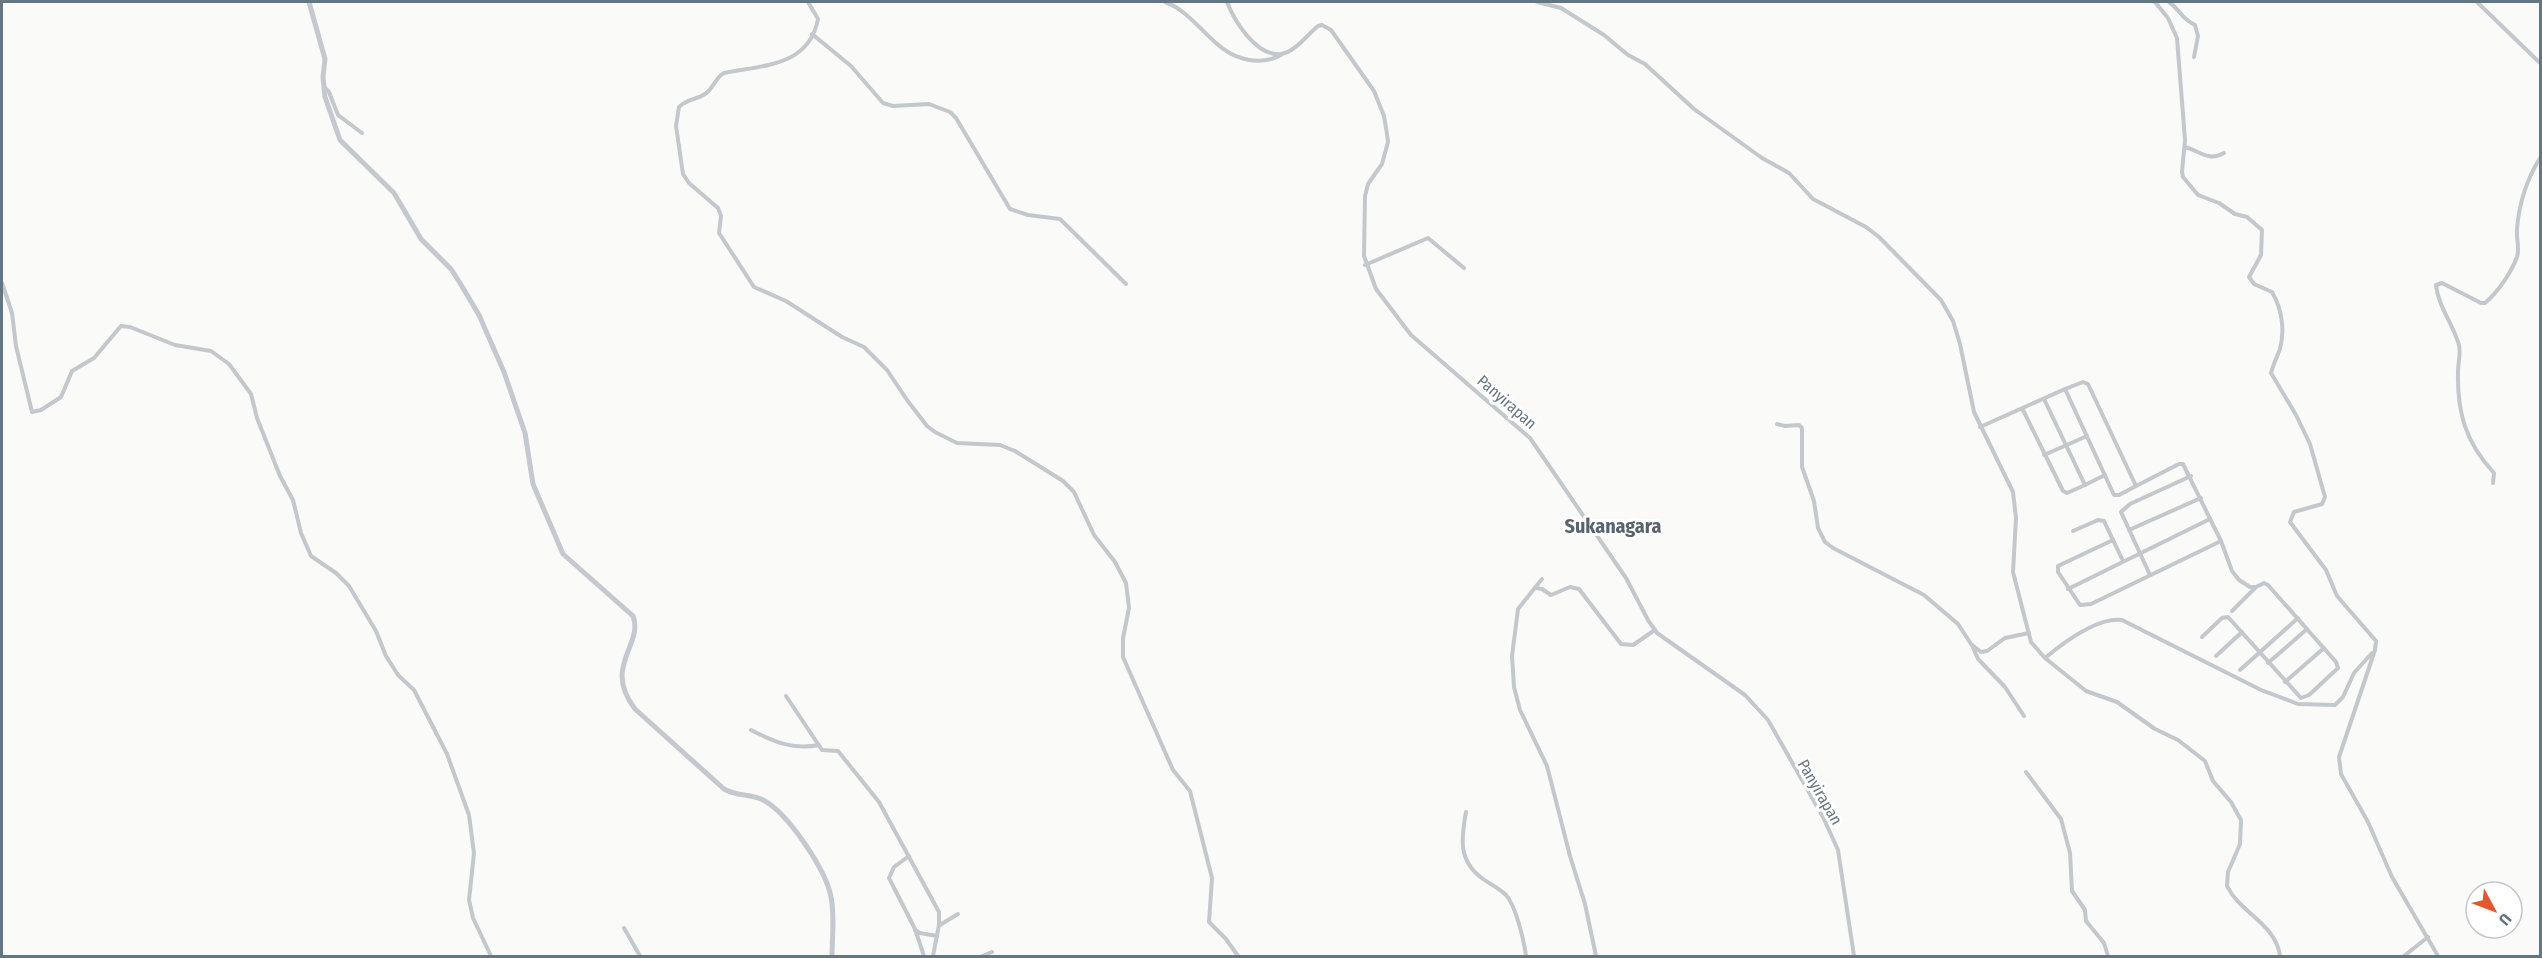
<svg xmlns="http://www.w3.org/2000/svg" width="2542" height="958" font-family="'Fira Sans Condensed',sans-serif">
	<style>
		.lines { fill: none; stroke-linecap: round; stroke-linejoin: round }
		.street { stroke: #c3c8cc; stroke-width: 4 }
		.secondary { stroke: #c3c9ce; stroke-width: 5 }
		.labels { text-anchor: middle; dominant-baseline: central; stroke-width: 6; stroke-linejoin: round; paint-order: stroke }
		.street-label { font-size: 16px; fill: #657683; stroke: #fff }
		.quarter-label { font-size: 20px; font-weight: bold; fill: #57646e; stroke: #fff }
	</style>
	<rect width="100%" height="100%" fill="#fafaf8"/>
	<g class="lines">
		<g class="street">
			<path d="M808,2l10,17c-9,48 -56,46 -94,54 -9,5 -11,16 -19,21 -9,6 -19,5 -26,13l-3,19 7,48 6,9 29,25 3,8 -2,17 35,54 32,14 56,36 22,10 23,23 20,30 20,26 8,6 22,11 43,2 15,6 48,30 11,11 20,43 21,27 11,21 3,25 -6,30v19l50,113 17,21 22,87 -3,44 17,17 12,17"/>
			<path d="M1165,2c33,12 47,52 84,58 12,2 21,1 32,-5"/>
			<path d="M1227,2c7,18 29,55 54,52 13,-1 27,-20 37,-28l4,-1 9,5 43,61 10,25 3,18 1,8 -6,22 -14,20 -3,12 -1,60 12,33 35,46 119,103 96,140 22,42 9,13 88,62 23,25 55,97 15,33 16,106"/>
			<path d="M1537,2l24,6 43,27 24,20 17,9 49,45 68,49 27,15 24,26 53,28 13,10 62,63 12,21 7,23 14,68 39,80 3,26 -3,54 18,70 14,16 41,33 31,11 38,27 23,11 27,21 8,20 18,21 10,18 -1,24 -12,28 -1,14c13,27 49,38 53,70"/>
			<path d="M2155,2l13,16 9,20 8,102 -3,32 1,5 15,18 21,8 16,11 12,3 15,13 -1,25 -12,22 5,7 18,8c10,17 13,38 8,57 -3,8 -7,16 -9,24l25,42 14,29 15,53 -3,7 -28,8 -4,10 36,48 11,26 39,45 -1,9 -36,107 2,17 27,48 24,55 46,79"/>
			<path d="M2169,2c14,10 9,14 26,23l3,11 -4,21"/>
			<path d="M2477,2l63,61"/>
			<path d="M812,34l39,32 32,37 10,3 36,-2 21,8 6,6 54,91 18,6 32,4 66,65"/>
			<path d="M324,87l5,5 9,23 24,18"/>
			<path d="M2185,147c15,4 23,15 39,6"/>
			<path d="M1365,265l63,-27 36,30"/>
			<path d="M2,283l10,30 4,33 16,66 9,-2 20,-13 11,-26 22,-13 27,-32 9,1 45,18 36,6 18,13 22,30 6,24 23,58 13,24 8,33 10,23 25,17 13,13 27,45 10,25 12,19 16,15 33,64 22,61 5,38 -5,47 4,18 18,38"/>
			<path d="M2065,389l18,-7 5,2 48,102 43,-22h4l38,77 11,30 7,9 11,7h6l8,-4 4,2 68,77 2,6 -29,27 -8,3 -73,-81 -6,1 -20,19"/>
			<path d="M2044,399l41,86 20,-10"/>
			<path d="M2023,410l40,81 4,2 18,-8"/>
			<path d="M1777,424l8,2 14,-1 3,3v39l12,34 4,27 7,14 8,6 91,47 34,29 13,20 10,8 6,-1 18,-13 24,-5"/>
			<path d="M1980,427l85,-38 49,106h5l17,-9"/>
			<path d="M2044,455l43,-19"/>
			<path d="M2493,483l1,-10c-28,-30 -37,-60 -36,-101 0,-9 3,-19 1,-27 -6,-21 -21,-39 -23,-60l6,-2 39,20h4c13,-11 26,-30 32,-46 3,-9 -1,-19 0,-28 2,-25 10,-50 23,-71"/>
			<path d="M2129,530l72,-32"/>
			<path d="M2073,531l25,-11 6,1 19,40"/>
			<path d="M2113,540l-55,26v6l22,33 11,-1 130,-63"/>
			<path d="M2150,575l-29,-63 9,-8 61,-28"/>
			<path d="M1542,579l-24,30 -6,47 2,31 6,23 27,56 23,90 15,48 11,52"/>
			<path d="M1535,588l7,1 9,6 19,-8 9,2 42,55 12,1 22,-15"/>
			<path d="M2068,589l142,-70"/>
			<path d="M2232,611l23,-23"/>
			<path d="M1972,645l6,14 27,28 19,29"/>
			<path d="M2216,656l26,-24"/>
			<path d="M2045,658c18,-15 52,-41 77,-38l139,70 37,14 37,1 8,-8 11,-24 18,-20"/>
			<path d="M2268,663l39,-34"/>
			<path d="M2240,670l58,-52"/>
			<path d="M2285,682l39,-34"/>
			<path d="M786,696l36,54 16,1 41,51 60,110v13l-6,31"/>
			<path d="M751,730c23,12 42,20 68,15"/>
			<path d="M2026,772l35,47 9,34 2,38 13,19 1,11 18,22 4,13"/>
			<path d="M1466,812c-5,27 -8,49 17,67 7,5 16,9 23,16 10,11 18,46 20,61"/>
			<path d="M909,856l-15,11 -5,11 26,51 9,27"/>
			<path d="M940,925l18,-11"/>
			<path d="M624,928l16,28"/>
			<path d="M915,930l5,3 17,3"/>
			<path d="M982,956l10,-4"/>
			<path d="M2404,956l24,-19"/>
		</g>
		<path class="secondary" d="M309,2l16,57 -2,18 2,20 15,43 54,53 27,46 30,30 9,14 19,32 25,57 21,61 8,51 30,70 70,62c11,29 -31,50 2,93l89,80c13,8 26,4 39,11 25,13 63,70 68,97 4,19 1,40 1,59"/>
	</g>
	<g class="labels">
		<g class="street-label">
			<text transform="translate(1507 402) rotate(41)">Panyirapan</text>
			<text transform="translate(1820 792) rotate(60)">Panyirapan</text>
		</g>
		<g class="quarter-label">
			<text x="1613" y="526">Sukanagara</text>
		</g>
	</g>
	<rect width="2542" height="958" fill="none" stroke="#657683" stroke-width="6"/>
	<g transform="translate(2494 910) rotate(131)"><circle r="28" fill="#ffffff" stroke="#c1c8cd" stroke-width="1.5"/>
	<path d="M0-4.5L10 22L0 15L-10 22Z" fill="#e4572e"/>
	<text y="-9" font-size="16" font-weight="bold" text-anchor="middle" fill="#657683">U</text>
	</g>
</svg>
